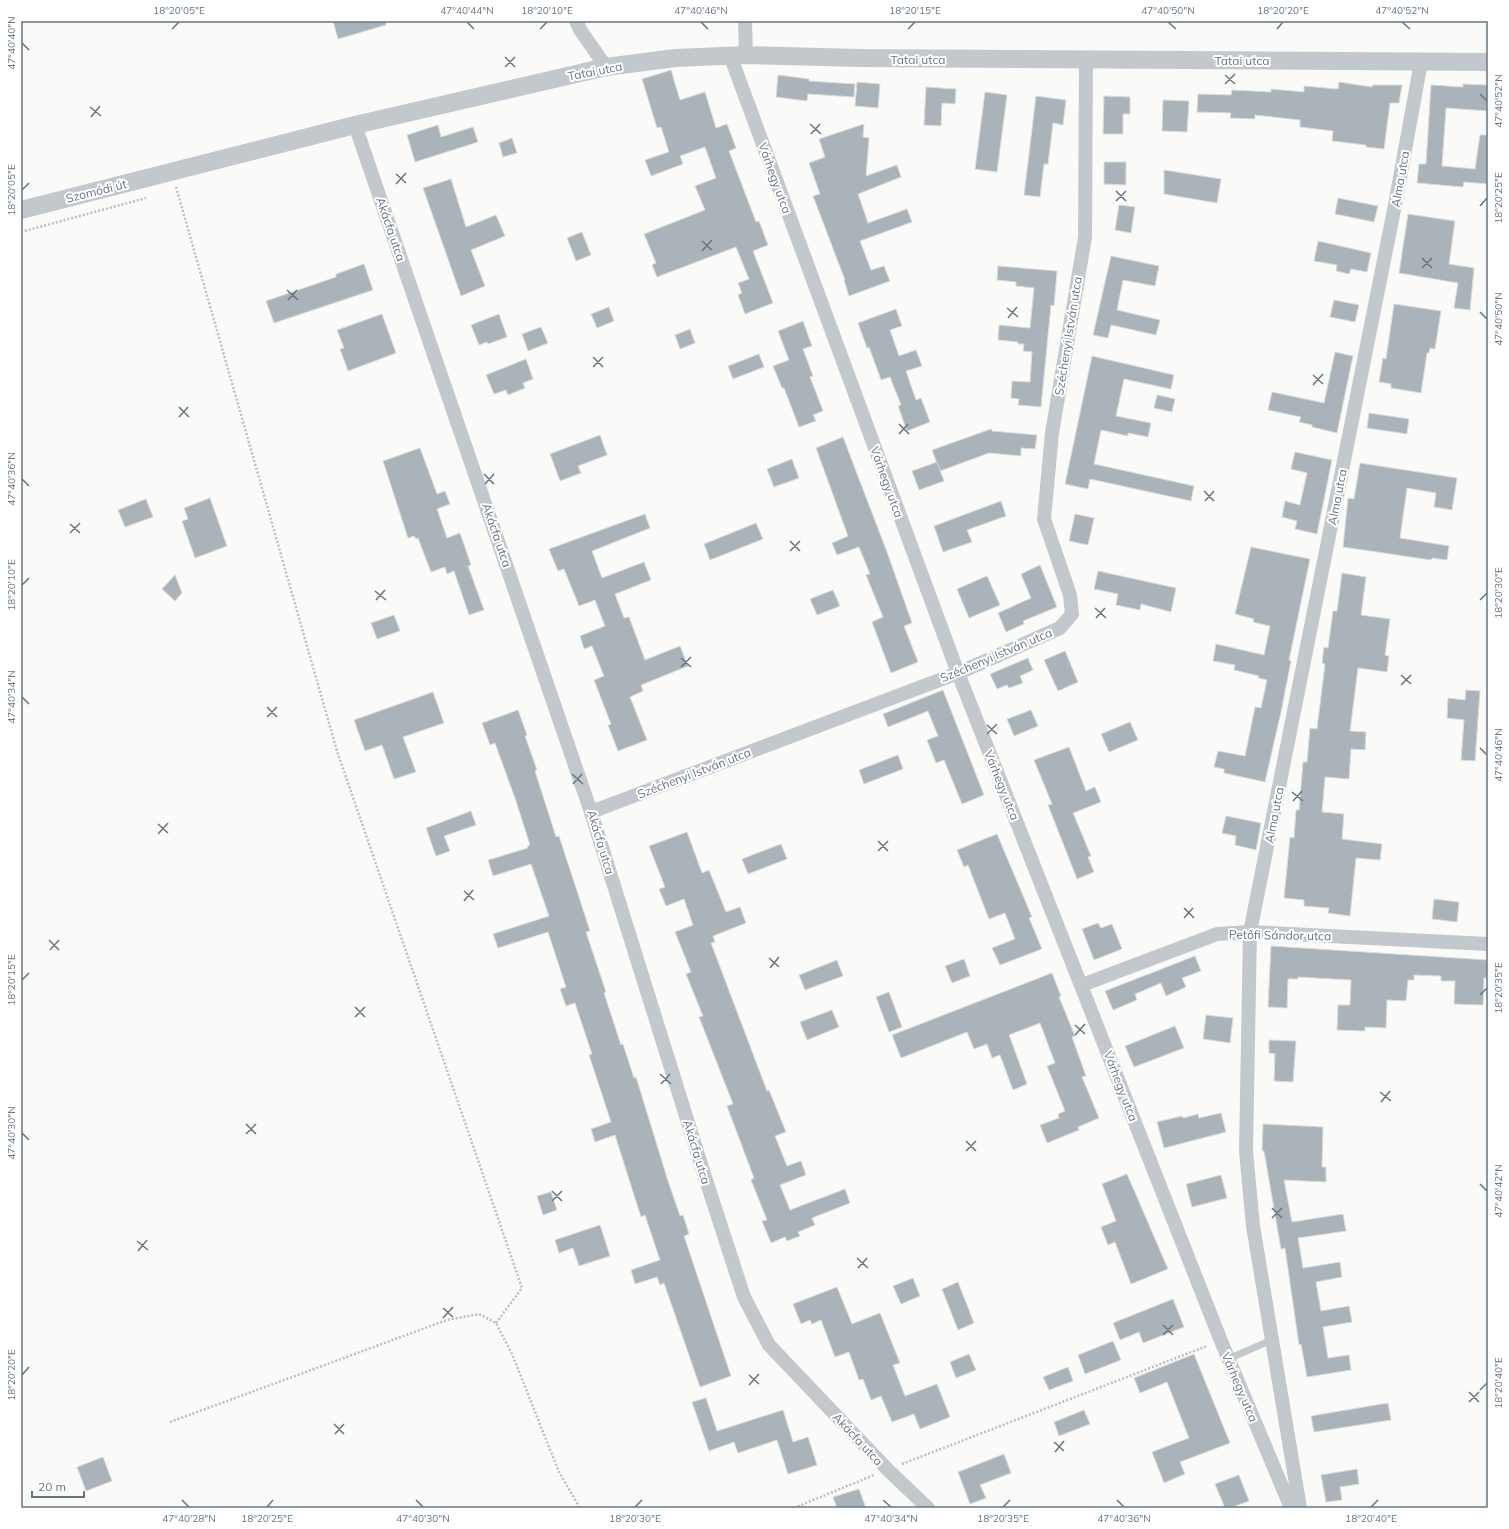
<svg xmlns="http://www.w3.org/2000/svg" width="1509" height="1529" font-family="Mulish,sans-serif">
	<style>
		.building { fill: #aab3b9; stroke: #dcdcda }
		.lines { fill: none; stroke-linecap: round; stroke-linejoin: round }
		.path { stroke: #bbbfc2; stroke-width: 2.5; stroke-dasharray: 2 2; stroke-linecap: butt }
		.service { stroke: #c3c8cc; stroke-width: 7 }
		.minor { stroke: #c3c8cc; stroke-width: 14 }
		.tertiary { stroke: #c3c8cc; stroke-width: 18 }
		.ticks { fill: none; stroke: #657683; stroke-width: 1.5 }
		.labels { text-anchor: middle; dominant-baseline: central; stroke-width: 4; stroke-linejoin: round; paint-order: stroke }
		.street-label { font-size: 12px; fill: #657683; stroke: #fff }
		.neatline { fill: none; stroke: #657683; stroke-width: 1.5 }
		.ticks-label { font-size: 10px; text-anchor: middle; fill: #657683 }
	</style>
	<rect width="100%" height="100%" fill="#fafaf8"/>
	<g class="building">
		<path d="M333,21h53v4l-48,14z"/>
		<path d="M671,70l9,30 25,-8 11,36 11,-4 9,24 -7,3 27,71 3,-1 9,24 -15,6 20,52 -28,11 -7,-19 4,-2 -4,-10 11,-4 -13,-32 -79,30 -5,-12 4,-2 -12,-29 61,-24 -10,-24 21,-8 -11,-31 -25,9 3,8 -32,12 -6,-16 24,-8 -8,-25 -4,1 -15,-49z"/>
		<path d="M778,75l31,4v2l46,3 -1,13 -46,-3 -1,7 -31,-4z"/>
		<path d="M857,82l23,2 -2,24 -23,-2z"/>
		<path d="M1339,82l33,5 1,-2h29l-3,18h-9l-6,46 -18,-2v-2l-34,-4 1,-10 -33,-4v-7l-45,-5v4l-25,-1 1,-5 -34,-1 1,-18 33,1 1,-5 39,2v-3l33,3v-6l34,3z"/>
		<path d="M1463,84l25,1v26l-42,-3 -4,58 33,3 5,-34h8v49l-24,-2 -1,5 -46,-4 2,-19h7l5,-79 32,2z"/>
		<path d="M926,87l30,2 -1,15 -13,-1 -1,23 -17,-1z"/>
		<path d="M985,92l22,3 -10,77 -22,-3z"/>
		<path d="M1036,96l30,4 -3,25 -10,-2 -5,41h-4l-4,33 -16,-2z"/>
		<path d="M1104,96l26,1v17h-7v20h-20z"/>
		<path d="M1163,100l26,1 -2,31 -25,-1z"/>
		<path d="M864,124l-1,13 6,1 -3,38 31,-11 4,12 -43,17 10,29 39,-14 5,13 -52,19 11,29 13,-4 6,15 -41,15 -5,-16h1l-32,-84 7,-2 -11,-31 16,-6 -6,-18z"/>
		<path d="M438,125l3,12 32,-10 5,15 -63,20 -8,-27z"/>
		<path d="M512,138l5,15 -14,4 -4,-14z"/>
		<path d="M1104,162h22v23l-22,-1z"/>
		<path d="M1164,170l57,9 -4,24 -53,-9z"/>
		<path d="M451,179l15,48 30,-12 9,21 -34,14 14,36 -24,10 -38,-108z"/>
		<path d="M1338,198l40,8 -4,16 -39,-8z"/>
		<path d="M1119,205l16,2 -4,26 -16,-3z"/>
		<path d="M1408,214l47,7 -6,43 25,4 -4,42 -16,-2 4,-25 -59,-10z"/>
		<path d="M582,232l9,23 -15,6 -9,-23z"/>
		<path d="M1318,241l53,12 -4,19 -16,-3 -2,5 -13,-3 1,-6 -23,-4z"/>
		<path d="M1111,256l48,10 -4,20 -32,-6 -6,30 43,10 -4,15 -45,-10 -3,13 -15,-3z"/>
		<path d="M364,264l9,26 -99,33 -8,-22 70,-24v-3z"/>
		<path d="M998,266l59,5 -3,35 -3,-1 -10,102 -23,-2 1,-6 -8,-1 1,-17 18,1 2,-30 -9,-1 1,-7h-6v-2l-20,-2 1,-15 31,3 4,-40 -18,-2v-4l-19,-2z"/>
		<path d="M1334,300l25,5 -4,17 -25,-5z"/>
		<path d="M1394,304l47,7 -6,38 -5,-1 -1,5h-2l-6,40 -30,-5v-4l-12,-2 4,-24 3,1z"/>
		<path d="M609,307l5,14 -17,7 -6,-14z"/>
		<path d="M896,309l6,17 -12,4 9,26 17,-6 6,16 -16,5 10,29 5,-2 9,24 -23,9 -9,-25 3,-1 -11,-28 -9,3 -12,-33 -2,1 -9,-25z"/>
		<path d="M382,314l14,39 -48,18 -8,-22 4,-1 -7,-18z"/>
		<path d="M499,314l8,23 -19,7 -1,-2 -8,3 -8,-20z"/>
		<path d="M803,321l9,25 -9,3 10,27 -3,1 13,34 -10,4 3,6 -17,6 -15,-39h-2l-9,-22 16,-6 -11,-29z"/>
		<path d="M541,327l7,16 -20,8 -6,-17z"/>
		<path d="M690,329l5,14 -15,6 -5,-14z"/>
		<path d="M1335,352l18,4 -16,77 -25,-6v-2l-13,-3 2,-5 -33,-7 4,-18 52,11z"/>
		<path d="M759,354l5,13 -31,12 -5,-13z"/>
		<path d="M1092,356l82,19 -3,14 -47,-10 -8,37 35,7 -3,14 -20,-4v3l-27,-6 -7,34 100,22 -3,15 -101,-22 -2,10 -23,-5z"/>
		<path d="M526,359l7,20 -10,4 2,5 -17,7 -2,-5 -12,4 -8,-19z"/>
		<path d="M1157,395l18,4 -3,13 -18,-4z"/>
		<path d="M1369,413l40,6 -2,15 -40,-6z"/>
		<path d="M991,429l1,2 45,4 -2,14 -14,-1v8l-32,-3 -49,18 -8,-21z"/>
		<path d="M600,435l7,20 -29,11 3,7 -21,8 -10,-27z"/>
		<path d="M843,437l44,115 25,71 -8,3 14,36 -27,11 -19,-51 11,-5 -17,-42 4,-1 -11,-27 -22,8 -5,-12 16,-7 -32,-88z"/>
		<path d="M420,448l17,46 8,-3 5,13 -13,5 10,29 13,-5 11,32 -3,1 16,44 -15,5 -15,-44 -7,3 -2,-7 -14,5 -13,-34 -2,1 -2,-3 -6,2 -25,-77z"/>
		<path d="M1295,452l37,8 -15,74 -22,-5 2,-8 -15,-4 3,-16 15,4 7,-32 -16,-4z"/>
		<path d="M792,459l7,19 -25,9 -7,-18z"/>
		<path d="M937,462l7,19 -25,9 -7,-19z"/>
		<path d="M1360,463l97,15 -5,32 -18,-3 2,-14 -29,-5 -7,50 49,8 -2,14 -15,-2 -1,2 -88,-13 5,-49 6,1z"/>
		<path d="M210,498l17,48 -32,12 -13,-37 6,-2 -4,-11z"/>
		<path d="M146,499l7,18 -28,10 -7,-17z"/>
		<path d="M1001,501l5,15 -39,14 5,12 -29,10 -9,-26z"/>
		<path d="M645,514l5,14 -58,23 10,27 42,-16 7,18 -36,14 9,24 5,-1 16,43 35,-14 8,20 -47,19 2,6 -13,6 17,43 -29,11 -10,-26 3,-1 -17,-44 10,-4 -12,-30 -8,3 -4,-13 25,-10 -10,-26 -16,6 -15,-37 -6,2 -9,-22z"/>
		<path d="M1075,514l19,4 -6,27 -19,-4z"/>
		<path d="M756,523l7,16 -53,21 -6,-16z"/>
		<path d="M1251,547l59,12 -21,101 2,1 -10,51 -16,70 -41,-9v-4l-10,-2 4,-16 27,5 10,-49 6,1 6,-28 -9,-2 1,-2 -25,-6 1,-5 -22,-4 3,-17 48,11 6,-29 -17,-4 1,-3 -19,-5z"/>
		<path d="M1040,565l17,42 -34,14 1,3 -18,8 -8,-19 33,-15 -10,-24z"/>
		<path d="M1098,571l78,17 -5,24 -30,-8 -1,6 -24,-5 2,-11 -24,-5z"/>
		<path d="M1342,573l24,4 -5,38 29,4 -5,36 4,1 -2,16 -29,-4 -8,63 16,1 -1,18 -14,-1 -2,30 -24,-2 -3,35 22,2 -2,25 40,5 -2,16 -24,-2 -6,58 -22,-3 1,-5 -25,-2v-6l-20,-2 6,-61 4,1 2,-28h3l4,-48h4l3,-34 7,1 8,-65 -3,-1 2,-16 4,1 5,-37h4z"/>
		<path d="M175,575l7,18 -7,8 -13,-12z"/>
		<path d="M987,576l13,29 -31,13 -12,-29z"/>
		<path d="M833,590l7,16 -23,9 -7,-16z"/>
		<path d="M394,615l6,16 -23,8 -6,-16z"/>
		<path d="M1065,651l13,31 -20,9 -14,-31z"/>
		<path d="M1028,658l5,12 -13,6 3,7 -14,5 -2,-3 -10,4 -7,-15z"/>
		<path d="M943,690l41,105 -22,9 -18,-44 -8,3 -9,-23 11,-4 -10,-25 -40,16 -5,-13z"/>
		<path d="M1466,690l14,1 -5,70 -14,-1 3,-40 -17,-2 1,-20 17,2z"/>
		<path d="M433,692l11,31 -41,14 13,35 -22,7 -12,-34 -17,6 -11,-31z"/>
		<path d="M518,710l9,25 -2,1 12,34 -2,1 21,66 3,-1 31,95 -4,1 20,60 -2,1 17,52 2,-1 11,34 2,-1 32,104 12,35 3,-1 6,19 -5,2 47,140 -31,11 -36,-104 -4,2 -3,-8 -22,7 -4,-14 29,-10 -15,-45 -4,2 -26,-82 -20,7 -4,-13 20,-7 -22,-67 3,-1 -17,-51 -9,3 -6,-17 6,-2 -18,-55 -50,16 -5,-14 56,-18 -18,-52 -38,12 -5,-16 40,-12 -1,-2 3,-1 -14,-44 -21,-58 -5,2 -8,-22z"/>
		<path d="M1031,710l7,16 -24,10 -7,-17z"/>
		<path d="M1130,722l8,18 -29,12 -8,-18z"/>
		<path d="M1069,747l17,44 9,-4 6,15 -28,11 18,43 -3,1 6,15 -17,7 -29,-74 4,-1 -18,-44z"/>
		<path d="M898,755l5,14 -39,15 -5,-14z"/>
		<path d="M471,811l5,14 -32,11 6,15 -14,5 -10,-28z"/>
		<path d="M1226,816l35,7 -5,27 -21,-5 1,-9 -14,-3z"/>
		<path d="M687,832l15,41 7,-3 17,42 14,-5 6,16 -33,13 2,6 -4,1 56,148 2,-1 17,42 -11,4 12,30 14,-5 5,14 -26,10 10,25 55,-21 5,14 -38,15 3,7 -17,7 2,4 -13,5 -2,-4 -14,6 -9,-22 5,-1 -16,-40 3,-2 -27,-72 6,-2 -34,-87 4,-1 -17,-42 5,-2 -16,-40 18,-7 -9,-26 -18,7 -7,-17 6,-2 -16,-41z"/>
		<path d="M997,834l35,83 -3,1 13,31 -42,16 -8,-17 23,-9 -10,-26 -16,6 -21,-54 -4,2 -7,-17z"/>
		<path d="M781,844l6,15 -39,15 -6,-15z"/>
		<path d="M1434,899l25,3 -2,20 -25,-3z"/>
		<path d="M1098,923l3,5 11,-4 10,25 -28,11 -12,-31z"/>
		<path d="M1271,946l217,14v18h-4l-1,27 -29,-1 1,-23h-14v-5l-27,-1v5h-6l-2,21 -19,-1 -1,28 -21,-1v4l-28,-1 1,-25h12l1,-25 -53,-3v2h-10l-1,29 -19,-1z"/>
		<path d="M1195,956l6,15 -19,7 4,9 -20,9 -5,-13 -26,11 2,6 -24,10 -8,-19z"/>
		<path d="M964,959l6,17 -18,7 -7,-17z"/>
		<path d="M837,960l6,16 -38,14 -6,-15z"/>
		<path d="M1052,973l9,23 -2,1 16,39 -3,1 14,39 -4,1 17,41 -21,9 1,3 -32,13 -7,-18 19,-7 -1,-4 7,-3 -18,-45 8,-3 -15,-40 -31,12 18,49 -14,6 -13,-35 -8,3 -5,-14 -13,5 -7,-17 -66,26 -9,-23z"/>
		<path d="M889,992l13,35 -13,5 -13,-35z"/>
		<path d="M832,1010l7,17 -32,13 -7,-18z"/>
		<path d="M1206,1015l27,3 -3,25 -27,-4z"/>
		<path d="M1175,1026l9,22 -50,19 -9,-21z"/>
		<path d="M1269,1040l27,1 -3,41 -19,-1 1,-27 -6,-1z"/>
		<path d="M1221,1113l5,19 -62,16 -7,-26 25,-6 1,2 15,-4 1,4z"/>
		<path d="M1263,1124l60,3 -1,40h4v15l-42,-2 8,42 51,-8 3,17 -48,7 5,30 37,-6 2,15 -26,5 5,29 28,-5 3,16 -29,5 5,31 21,-3 2,15 -44,7 -6,-33 -2,1 -14,-97 -4,1 -17,-98h-2z"/>
		<path d="M1127,1174l41,95 -37,15 -16,-42 -7,3 -7,-18 15,-6 -14,-37z"/>
		<path d="M1221,1175l6,23 -35,9 -6,-23z"/>
		<path d="M551,1192l6,18 -14,5 -6,-19z"/>
		<path d="M600,1225l10,31 -31,10 -6,-18 -14,5 -4,-13z"/>
		<path d="M913,1278l7,18 -19,8 -8,-18z"/>
		<path d="M958,1282l16,41 -16,7 -16,-41z"/>
		<path d="M837,1287l15,37 28,-11 20,50 -7,2 12,31 32,-12 13,33 -30,12 -6,-15 -22,8 -11,-26 -10,4 -8,-21 -4,1 -10,-28 -14,5 -14,-37 -9,4 -2,-4 -9,4 -8,-20z"/>
		<path d="M1173,1299l11,28 -41,16 -4,-11 -19,8 -7,-17z"/>
		<path d="M1113,1341l8,19 -36,14 -7,-19z"/>
		<path d="M969,1354l7,16 -20,8 -6,-16z"/>
		<path d="M1194,1354l36,89 -50,19 5,12 -21,9 -12,-31 37,-14 -22,-56 -27,11 -6,-15z"/>
		<path d="M1068,1367l5,14 -24,9 -6,-13z"/>
		<path d="M706,1398l11,33 66,-21 10,32 15,-5 9,28 -29,9 -11,-34 -39,13 -4,-11 -25,9 -17,-49z"/>
		<path d="M1388,1403l3,17 -77,12 -3,-16z"/>
		<path d="M1084,1410l6,14 -31,12 -5,-14z"/>
		<path d="M1004,1454l7,19 -31,12 6,13 -16,6 -12,-32z"/>
		<path d="M103,1457l9,24 -26,10 -9,-24z"/>
		<path d="M1357,1469l2,15 -19,3 2,13 -16,2 -5,-27z"/>
		<path d="M1239,1475l10,26 -19,7h-5l-10,-24z"/>
		<path d="M859,1489l7,19h-29l-4,-11z"/>
	</g>
	<g class="lines">
		<g class="path">
			<path d="M176,187l161,564 185,537 -26,35"/>
			<path d="M21,232l125,-34"/>
			<path d="M170,1422l277,-102 32,-6 17,9 16,31 47,118 21,36"/>
			<path d="M902,1464l305,-118"/>
			<path d="M794,1508l80,-33"/>
		</g>
		<path class="service" d="M1228,1359l44,-19"/>
		<g class="minor">
			<path d="M576,21l5,10 25,36"/>
			<path d="M745,21l1,34"/>
			<path d="M730,55l228,618 263,668 70,167"/>
			<path d="M355,125l236,687 114,365 39,120 25,48 119,125 40,38"/>
			<path d="M591,812l367,-139 102,-45 12,-14 -2,-19 -26,-76 8,-86 33,-196 1,-178"/>
			<path d="M1082,985l135,-51 33,-2 238,12"/>
			<path d="M1300,1508l-47,-282 -7,-75 4,-219 145,-727 26,-143"/>
		</g>
		<path class="tertiary" d="M21,210l334,-85 251,-58 69,-9 71,-3 115,3 627,4"/>
	</g>
	<path class="ticks" d="M467,22l7,7M701,22l7,7M1168,22l8,7M1402,22l8,7M172,29l7,-7M540,29l7,-7M908,29l7,-7M1277,29l6,-7M22,43l7,7M505,57l10,10M505,67l10,-10M1225,75l10,9M1225,84l10,-10M1480,94l7,7M90,107l11,9M91,117l9,-11M810,124l11,10M811,134l9,-10M396,174l10,9M396,184l10,-11M22,190l7,-7M1116,191l10,10M1116,201l10,-10M1480,206l7,-8M702,241l10,9M702,251l10,-11M1422,258l10,10M1422,268l10,-10M287,290l11,10M288,300l9,-10M1007,308l11,9M1480,312l7,7M1008,318l9,-11M593,357l10,10M593,367l10,-10M1313,375l10,9M1313,385l10,-11M179,407l10,10M179,417l9,-10M899,424l10,10M899,434l9,-10M484,474l10,10M22,479l7,7M485,484l9,-10M1204,491l10,10M1205,501l9,-10M70,524l10,9M70,533l10,-10M790,541l10,10M790,551l10,-10M22,585l7,-7M375,591l11,9M376,600l9,-10M1480,600l7,-7M1095,608l11,10M1096,618l9,-10M681,658l10,9M681,667l10,-10M1401,675l10,9M1401,685l10,-10M22,697l7,7M267,707l10,10M267,717l10,-10M987,725l10,9M987,734l10,-10M1480,748l7,7M572,774l11,10M573,784l9,-10M1292,792l11,9M1293,801l9,-10M158,824l10,9M158,834l10,-11M878,841l10,10M878,851l10,-10M464,891l10,9M464,901l9,-11M1184,908l10,10M1184,918l9,-10M49,940l10,10M50,950l9,-10M769,958l10,9M770,968l9,-11M22,980l7,-7M1480,995l7,-7M355,1007l10,10M355,1017l10,-10M1075,1025l10,9M1075,1035l10,-11M660,1074l11,10M661,1084l9,-10M1380,1092l11,9M1381,1102l9,-11M246,1124l10,10M22,1133l7,7M246,1134l10,-10M966,1141l10,10M966,1151l10,-10M1480,1184l7,7M552,1191l10,10M552,1201l10,-10M1272,1208l10,10M1272,1218l10,-10M137,1241l11,9M138,1251l9,-11M857,1258l11,10M858,1268l9,-10M443,1308l10,9M443,1318l10,-11M1163,1325l10,10M1163,1335l10,-10M22,1375l7,-8M749,1375l10,9M749,1385l10,-11M1480,1390l7,-7M1469,1392l10,10M1469,1402l10,-10M334,1424l10,10M335,1434l9,-10M1054,1442l10,9M1055,1452l9,-11M182,1500l7,7M416,1500l7,7M883,1500l8,7M1117,1500l7,7M267,1507l6,-7M635,1507l7,-7M1003,1507l7,-7M1371,1507l7,-7"/>
	<g class="labels">
		<g class="street-label">
			<text x="918" y="59">Tatai utca</text>
			<text x="1242" y="60">Tatai utca</text>
			<text transform="translate(595 71) rotate(-11)">Tatai utca</text>
			<text transform="translate(775 178) rotate(70)">Várhegy utca</text>
			<text transform="translate(1400 179) rotate(-80)">Alma utca</text>
			<text transform="translate(96 191) rotate(-14)">Szomódi út</text>
			<text transform="translate(391 229) rotate(71)">Akácfa utca</text>
			<text transform="translate(1068 336) rotate(-81)">Széchenyi István utca</text>
			<text transform="translate(887 482) rotate(70)">Várhegy utca</text>
			<text transform="translate(1337 497) rotate(-79)">Alma utca</text>
			<text transform="translate(497 535) rotate(71)">Akácfa utca</text>
			<text transform="translate(996 655) rotate(-23)">Széchenyi István utca</text>
			<text transform="translate(694 773) rotate(-21)">Széchenyi István utca</text>
			<text transform="translate(1002 785) rotate(68)">Várhegy utca</text>
			<text transform="translate(1274 815) rotate(-79)">Alma utca</text>
			<text transform="translate(601 842) rotate(73)">Akácfa utca</text>
			<text transform="translate(1280 935) rotate(1)">Petőfi Sándor utca</text>
			<text transform="translate(1121 1086) rotate(69)">Várhegy utca</text>
			<text transform="translate(697 1152) rotate(73)">Akácfa utca</text>
			<text transform="translate(1240 1387) rotate(67)">Várhegy utca</text>
			<text transform="translate(858 1439) rotate(47)">Akácfa utca</text>
		</g>
	</g>
	<rect width="1509" height="1529" fill="none" stroke="#ffffff" stroke-width="44"/>
	<path d="M32 1491v6h52v-6" fill="none" stroke="#657683" stroke-width="2"/>
	<text x="38" y="1491" font-size="12" fill="#657683" stroke="#ffffff" stroke-width="3" paint-order="stroke">20 m</text>
	<rect x="22" y="22" width="1465" height="1485" class="neatline"/>
	<g class="ticks-label">
		<text x="179" y="14">18°20'05"E</text>
		<text x="467" y="14">47°40'44"N</text>
		<text x="547" y="14">18°20'10"E</text>
		<text x="701" y="14">47°40'46"N</text>
		<text x="915" y="14">18°20'15"E</text>
		<text x="1168" y="14">47°40'50"N</text>
		<text x="1283" y="14">18°20'20"E</text>
		<text x="1402" y="14">47°40'52"N</text>
		<text transform="translate(11 43) rotate(-90)" y="4">47°40'40"N</text>
		<text transform="translate(1498 101) rotate(-90)" y="4">47°40'52"N</text>
		<text transform="translate(11 190) rotate(-90)" y="4">18°20'05"E</text>
		<text transform="translate(1498 198) rotate(-90)" y="4">18°20'25"E</text>
		<text transform="translate(1498 319) rotate(-90)" y="4">47°40'50"N</text>
		<text transform="translate(11 479) rotate(-90)" y="4">47°40'36"N</text>
		<text transform="translate(11 585) rotate(-90)" y="4">18°20'10"E</text>
		<text transform="translate(1498 593) rotate(-90)" y="4">18°20'30"E</text>
		<text transform="translate(11 697) rotate(-90)" y="4">47°40'34"N</text>
		<text transform="translate(1498 755) rotate(-90)" y="4">47°40'46"N</text>
		<text transform="translate(11 980) rotate(-90)" y="4">18°20'15"E</text>
		<text transform="translate(1498 988) rotate(-90)" y="4">18°20'35"E</text>
		<text transform="translate(11 1133) rotate(-90)" y="4">47°40'30"N</text>
		<text transform="translate(1498 1191) rotate(-90)" y="4">47°40'42"N</text>
		<text transform="translate(11 1375) rotate(-90)" y="4">18°20'20"E</text>
		<text transform="translate(1498 1383) rotate(-90)" y="4">18°20'40"E</text>
		<text x="189" y="1522">47°40'28"N</text>
		<text x="267" y="1522">18°20'25"E</text>
		<text x="423" y="1522">47°40'30"N</text>
		<text x="635" y="1522">18°20'30"E</text>
		<text x="891" y="1522">47°40'34"N</text>
		<text x="1003" y="1522">18°20'35"E</text>
		<text x="1124" y="1522">47°40'36"N</text>
		<text x="1371" y="1522">18°20'40"E</text>
	</g>
</svg>
